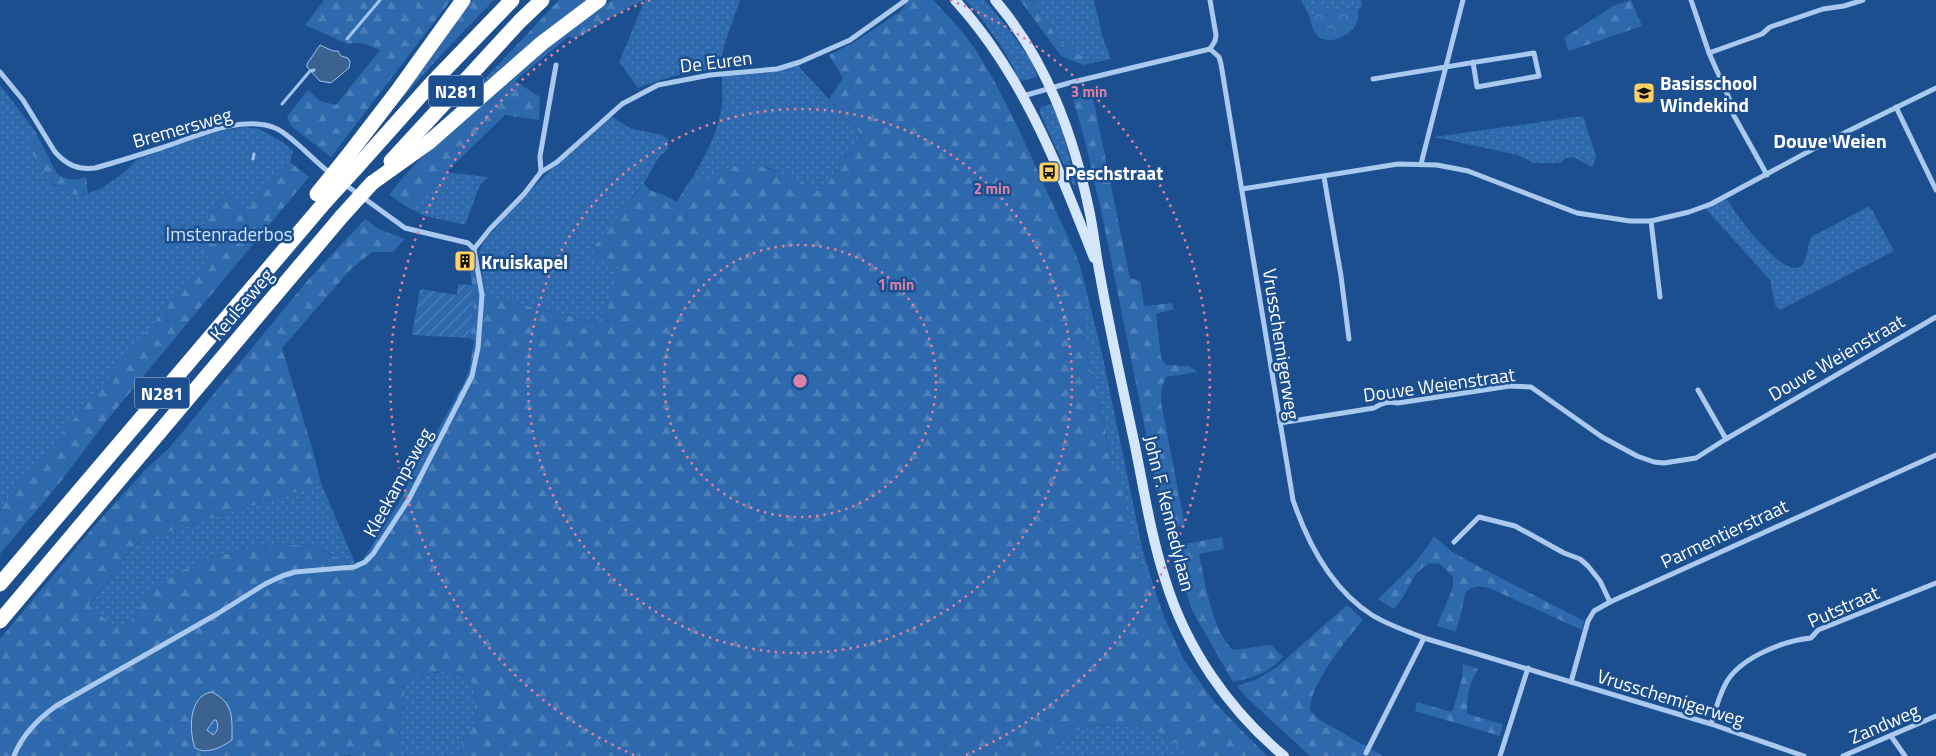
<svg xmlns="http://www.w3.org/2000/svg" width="1936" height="756" font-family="'Titillium Web',sans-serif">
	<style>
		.grass { fill: url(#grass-dots) }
		.forest { fill: url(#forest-firs); fill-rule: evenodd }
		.park { fill: url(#park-crowns) }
		.garden { fill: url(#garden-furrows) }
		.water { fill: #3c6290; stroke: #9cc4f0; fill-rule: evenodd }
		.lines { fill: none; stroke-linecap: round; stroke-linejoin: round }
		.stream { stroke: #9cc4f0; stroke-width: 3 }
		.street { stroke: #a9c9ee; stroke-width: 5 }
		.secondary { stroke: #d6e6fa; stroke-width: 10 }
		.highway { stroke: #fff; stroke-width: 15 }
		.highway-bridge { stroke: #fff; stroke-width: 15 }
		.ring { fill: none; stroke: #dd80a5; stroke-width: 2.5; stroke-dasharray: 2.5 5 }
		.labels { text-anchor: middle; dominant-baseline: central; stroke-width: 5; stroke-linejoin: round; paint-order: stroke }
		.shield { fill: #1b4f8f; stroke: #bbcadd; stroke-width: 1 }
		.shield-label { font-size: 18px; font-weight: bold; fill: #fff }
		.street-label { font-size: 19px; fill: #fff; stroke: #1b4f8f }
		.poi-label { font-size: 19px; font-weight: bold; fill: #fff; stroke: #1b4f8f; text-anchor: start }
		.park-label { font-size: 19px; fill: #cfe3fa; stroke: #1b4f8f }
		.neighbourhood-label { font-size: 20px; font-weight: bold; fill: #fff; stroke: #1b4f8f }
		.centre { fill: #dd80a5; stroke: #1b4f8f; stroke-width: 2.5 }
		.ring-label { font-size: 15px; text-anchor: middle; font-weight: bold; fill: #dd80a5; stroke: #1b4f8f; stroke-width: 5; stroke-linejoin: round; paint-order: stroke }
	</style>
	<defs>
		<pattern id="grass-dots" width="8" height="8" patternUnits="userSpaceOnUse" patternTransform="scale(1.25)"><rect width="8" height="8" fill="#2e69ad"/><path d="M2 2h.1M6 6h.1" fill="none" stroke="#4d80b9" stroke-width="1.8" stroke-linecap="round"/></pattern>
		<pattern id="forest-firs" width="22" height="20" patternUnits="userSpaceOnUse" patternTransform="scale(1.25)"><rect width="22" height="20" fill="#2e69ad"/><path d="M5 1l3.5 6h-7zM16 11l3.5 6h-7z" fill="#4d80b9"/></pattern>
		<pattern id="park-crowns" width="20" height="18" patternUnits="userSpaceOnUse" patternTransform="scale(1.25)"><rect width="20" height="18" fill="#2e69ad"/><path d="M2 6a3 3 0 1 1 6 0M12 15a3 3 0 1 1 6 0" fill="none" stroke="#4d80b9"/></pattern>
		<pattern id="garden-furrows" width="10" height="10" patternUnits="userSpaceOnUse" patternTransform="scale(1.25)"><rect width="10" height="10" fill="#2e69ad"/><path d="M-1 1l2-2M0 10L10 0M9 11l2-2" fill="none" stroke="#4d80b9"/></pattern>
	</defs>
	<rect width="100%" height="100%" fill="#1b4f8f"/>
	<g class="grass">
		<path d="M645,0h95l-16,46 -5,23c-28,1 -55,9 -81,19l-19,-26z"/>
		<path d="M965,0h20c10,13 53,63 52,77l-10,3 -8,1c-8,-24 -36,-63 -54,-81z"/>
		<path d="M1032,0h62l8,35 9,24 -28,6v-8l-22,-14z"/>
		<path d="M1301,0h60l1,6 -4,4c-8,-5 -14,0 -22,2l-8,-4 -10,-2 -5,9h-4z"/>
		<path d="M434,46l8,8 -78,86z"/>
		<path d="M499,64l7,6 -68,58z"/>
		<path d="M799,64l1,4 62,67 -40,57 -55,-25 -63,14 -15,9h-5c17,-25 34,-55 38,-86 1,-9 0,-19 0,-28l49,-5z"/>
		<path d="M0,85l35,46 -9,11 28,44 29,9 17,-6 25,-17 11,-12 60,-22 29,-8 19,-3 16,2 24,14 9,8 -3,11 -6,4 -38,46 -21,-20 -31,46 -1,4 17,14 -210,252z"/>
		<path d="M1050,104h2l10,24 14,57h-3l-33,-72v-5z"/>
		<path d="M609,114l20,14 33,7 6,4v10l-9,8 -15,26 -12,14 -11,73 -22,53 -113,-27 -7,-44 4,-9 32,-37 50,-51z"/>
		<path d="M1583,116l13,40 -4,11 -19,-10 -7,1 -6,5h-26l-16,-8 -84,-18z"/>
		<path d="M446,172l42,5 -8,8 -15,40 -40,-9 -16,-8z"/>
		<path d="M1727,199c6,13 58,82 74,67 7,-6 6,-21 10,-29l57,-30 4,3 21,39 -1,3 -112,58 -5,-5 -5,-25 -65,-72z"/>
		<path d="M1083,277l20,81 40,194 12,39 -15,-23 -8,-27 -12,-60c-14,-17 -10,-35 -15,-55 -5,-23 -14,-45 -17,-68 -3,-27 -3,-54 -5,-81z"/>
		<path d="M321,483l34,80 -4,2 -11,-3 -9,-8 -17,-10 -19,1 -17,-2 -13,4 -20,2 -34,9 -58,31 -30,44 -34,-26 45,-61 21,-10 157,-49z"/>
		<path d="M446,671c12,3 25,5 30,17l-3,40 -9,10 -4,18h-63l8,-69c11,-13 24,-13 41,-16z"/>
		<path d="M213,720h3c3,6 2,11 -3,15l-6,-5z"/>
		<path d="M1100,725l39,2 19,5 38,24h-151l11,-11 23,-16z"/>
	</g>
	<g class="forest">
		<path d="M324,0h127l-120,157 -40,-31 -4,-9 21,-27 12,11 16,4 44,-55c-9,-4 -21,-10 -32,-6l-43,-19z"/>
		<path d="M467,0h27l-52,54 -8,-8z"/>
		<path d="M559,0h32l-85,70 -7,-6z"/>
		<path d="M612,0h33l-12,5 -58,34 -7,-2 -53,44 25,16 -1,23 -34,-5 -96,93 -20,-13c24,-33 56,-59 86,-86 43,-39 87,-80 137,-109z"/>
		<path d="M901,0h32c15,16 30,31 42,49 30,46 52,99 75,149 9,21 29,58 33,80 4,26 3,53 5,79 3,24 12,47 17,70 4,20 2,37 15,53l12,61 8,27 15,23 10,28 19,41 31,43 52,53h-71l-38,-24 -19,-5 -39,-2 -21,4 -23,16 -11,11h-585l4,-18 9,-10 3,-40c-11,-25 -56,-18 -71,-1l-8,69h-46l-1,-1 -7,1h-343v-117l90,-108 54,-60 26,-24 138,-167 57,-61 14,10 26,10 -12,13h-21l-21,17 -69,79 31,103 8,32 -9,4 -157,49 -21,10 -45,60 34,27 30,-44 28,-18 30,-13 34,-9 20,-2 13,-4 17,2 19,-1 33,21h4l12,-5 42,-68 8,-23 23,-36 26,-46 7,-17 5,-29 -4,-3 4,-40 -4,-27 11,-2 5,27 112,27 19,-43 4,-14 -20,-5 -8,-6v-7l51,-65 5,7 15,5 13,7 7,-12h5c11,-6 22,-15 33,-20 34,-15 69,8 100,22l40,-57 -33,-36 14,-21 -14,-23 24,-12 48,-32 4,-6zM195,709l36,1 -24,42 -15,-13 -1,-13z"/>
		<path d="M1020,0h12l29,43 22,14v8l-22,-9z"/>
		<path d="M1631,0l11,26 -73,25 -5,-13 49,-32z"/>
		<path d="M1091,88l39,190 10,3 4,25 28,-3 2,6 -18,5 5,44 5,7 23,1 9,6 -32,5 -4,10 -1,15 24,124 -20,2 -64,-318 -17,-73 -12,-41z"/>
		<path d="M35,131l22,43c8,6 19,7 29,3l2,16c-33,10 -47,-29 -63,-50z"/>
		<path d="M290,162l19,15 -202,243 -46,61 -61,73v-46l209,-252 -16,-14 1,-4 31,-46 21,19 38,-45z"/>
		<path d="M1434,536l17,15 19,11 114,59 -2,9 -93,-42c-10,-2 -15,-3 -23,4l-10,40 -19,-6 16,-39v-11l-13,-12 -10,-1c-22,12 -20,30 -36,46l-16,-10c20,-19 42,-38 56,-63z"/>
		<path d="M1222,537l2,12 -25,5c6,28 13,76 34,96l38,-5 12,12c-16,17 -28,20 -50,25l-40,-70 -22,-63 8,-4z"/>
		<path d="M1347,605l16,15c-17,20 -53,64 -53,90l10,10 63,36h-73l-64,-59 -9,-11 18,-6 22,-13z"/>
		<path d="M1463,664l15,5c-9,15 -11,26 -11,44l3,2 33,9 -3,12 -85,-25 2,-9 34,10 2,-2 9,-32z"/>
	</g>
	<path class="park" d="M1318,6h5l13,6c9,-2 13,-7 22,-2 0,4 1,8 -1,12 -6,15 -33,27 -43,9 -3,-4 -3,-11 -5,-16h4z"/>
	<path class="garden" d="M458,284l15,1 1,13 -4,40 -58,-3 8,-46 37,6z"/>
	<g class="water">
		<path d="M320,45l13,6h5l3,5 7,2 2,4 -1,6 -18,15 -11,-2 -13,-14v-3z"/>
		<path d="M212,692c22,11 20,26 20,48 -10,7 -25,15 -37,8 -6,-16 -7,-53 17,-56zM214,720h2c3,6 2,11 -3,15l-6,-5z"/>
	</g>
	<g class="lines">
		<g class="stream">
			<path d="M347,39l33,-39"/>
			<path d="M282,104l28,-33 4,-1"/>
			<path d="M253,159l1,-5"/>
		</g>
		<g class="street">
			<path d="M1210,0l6,35 -1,6 -5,8"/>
			<path d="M1691,0l18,53 20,45 4,16 34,61"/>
			<path d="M1210,49l9,8 2,7 72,436c15,44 38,89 79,115 16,10 35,16 52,23l287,86 93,32"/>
			<path d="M1709,53l53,-19 8,-7 53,-18 21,-3 19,-6"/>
			<path d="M0,72l23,28 32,52c12,13 22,18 40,16 22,-6 44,-13 66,-20 32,-10 80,-34 114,-20 14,5 40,34 55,45"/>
			<path d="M1373,79c54,-9 107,-18 161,-26l5,23 -62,11 -4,-25"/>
			<path d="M1023,96l46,-13 141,-34"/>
			<path d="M1896,107l40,83"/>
			<path d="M1421,164l42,-164"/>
			<path d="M541,172l-1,-16 16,-91"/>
			<path d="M1324,177l17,99 8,63"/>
			<path d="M343,183l62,45 63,15 6,6"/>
			<path d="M1242,189l156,-25 39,1 31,6 109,42 53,8h21l38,-9 22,-8 119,-64 106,-52"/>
			<path d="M1651,221l9,76"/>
			<path d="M474,249l16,-20 34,-35 17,-22 16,-10 65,-58 36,-19 52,-10 67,-6 23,-7 50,-22 56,-40"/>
			<path d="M1698,390l28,49"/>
			<path d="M1280,423l94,-15c8,-5 14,-7 24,-5l112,-17 21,1 71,50 35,19 17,6 10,1 32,-5 30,-19 210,-122"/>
			<path d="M1454,542l25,-25 36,9 49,27 16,6 8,7 12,15 10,21"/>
			<path d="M1571,682l17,-61 6,-10 16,-9 326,-147"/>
			<path d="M1711,724c4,-12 7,-25 13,-37 12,-28 58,-46 87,-49l7,-8 118,-47"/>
			<path d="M1891,736l14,20"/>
			<path d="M1366,753l58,-115"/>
			<path d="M14,756c8,-21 24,-37 42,-50l161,-92 48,-30 17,-8 13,-4 59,-5 11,-5 8,-8 36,-55 63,-123 6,-28 4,-53 -8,-46"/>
			<path d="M1500,756l28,-88"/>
			<path d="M1843,756l93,-40"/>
		</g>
		<g class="secondary">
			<path d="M955,0c68,74 103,167 139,258"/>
			<path d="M995,0c52,61 79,136 95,214 4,20 6,41 10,61 10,57 23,114 35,171 9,44 16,90 30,133 21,69 64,131 119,177"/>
		</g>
		<g class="highway">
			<path d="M346,158l53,-69 64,-89"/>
			<path d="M391,161l129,-140 22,-21"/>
			<path d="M356,168l74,-83 82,-85"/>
			<path d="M372,183l56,-40 114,-100 57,-43"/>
			<path d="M0,584l325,-382"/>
			<path d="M0,621l342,-405"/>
		</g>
		<g class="highway-bridge">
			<path d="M317,194l29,-36"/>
			<path d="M325,202l31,-34"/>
			<path d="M342,216l30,-33"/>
		</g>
	</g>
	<g class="ring">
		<circle cx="800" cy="381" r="136"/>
		<circle cx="800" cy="381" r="272"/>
		<path d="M634 755A409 409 0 0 1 650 0M950 0A409 409 0 0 1 966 755"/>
	</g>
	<defs>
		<g id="school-square" transform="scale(1.125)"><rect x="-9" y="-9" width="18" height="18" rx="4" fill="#ffd166" stroke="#1b4f8f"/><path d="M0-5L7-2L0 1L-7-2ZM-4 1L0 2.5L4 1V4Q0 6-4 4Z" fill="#111"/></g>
		<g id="bus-square" transform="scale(1.125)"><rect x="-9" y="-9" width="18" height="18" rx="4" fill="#ffd166" stroke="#1b4f8f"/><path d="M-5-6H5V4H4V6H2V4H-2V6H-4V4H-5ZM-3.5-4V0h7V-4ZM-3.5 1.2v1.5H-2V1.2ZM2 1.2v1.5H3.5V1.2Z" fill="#111"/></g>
		<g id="building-square" transform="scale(1.125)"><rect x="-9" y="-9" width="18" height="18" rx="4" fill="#ffd166" stroke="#1b4f8f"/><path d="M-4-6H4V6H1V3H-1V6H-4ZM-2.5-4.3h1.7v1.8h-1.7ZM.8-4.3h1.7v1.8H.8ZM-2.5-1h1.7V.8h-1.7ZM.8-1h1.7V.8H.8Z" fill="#111"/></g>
	</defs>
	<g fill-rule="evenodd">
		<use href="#school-square" x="1644" y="93"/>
		<use href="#bus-square" x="1049" y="172"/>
		<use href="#building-square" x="465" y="261"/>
	</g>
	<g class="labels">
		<g class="shield">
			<rect x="428.5" y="75.5" width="55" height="31" rx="4"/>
			<rect x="134.5" y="377.5" width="55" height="31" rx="4"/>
		</g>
		<g class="shield-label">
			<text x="456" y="91">N281</text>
			<text x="162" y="393">N281</text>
		</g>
		<g class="street-label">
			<text transform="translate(716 61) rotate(-7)">De Euren</text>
			<text transform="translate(182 127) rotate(-16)">Bremersweg</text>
			<text transform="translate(241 304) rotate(-50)">Keulseweg</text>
			<text transform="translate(1282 344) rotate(81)">Vrusschemigerweg</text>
			<text transform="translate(1836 357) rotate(-30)">Douve Weienstraat</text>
			<text transform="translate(1439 384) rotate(-8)">Douve Weienstraat</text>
			<text transform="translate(397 482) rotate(-61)">Kleekampsweg</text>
			<text transform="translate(1170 513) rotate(76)">John F. Kennedylaan</text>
			<text transform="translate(1724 533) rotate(-25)">Parmentierstraat</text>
			<text transform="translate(1843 606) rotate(-24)">Putstraat</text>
			<text transform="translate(1671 697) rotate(17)">Vrusschemigerweg</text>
			<text transform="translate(1884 723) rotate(-23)">Zandweg</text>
		</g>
		<g class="poi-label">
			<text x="1660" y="82">Basisschool<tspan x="1660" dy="22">Windekind</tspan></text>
			<text x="1065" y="172">Peschstraat</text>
			<text x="481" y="261">Kruiskapel</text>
		</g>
		<g class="park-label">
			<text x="229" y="233">Imstenraderbos</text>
		</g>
		<g class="neighbourhood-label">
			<text x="1830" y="140">Douve Weien</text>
		</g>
	</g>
	<circle cx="800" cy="381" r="8" class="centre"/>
	<g class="ring-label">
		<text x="1089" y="97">3 min</text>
		<text x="992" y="194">2 min</text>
		<text x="896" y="290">1 min</text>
	</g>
</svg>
